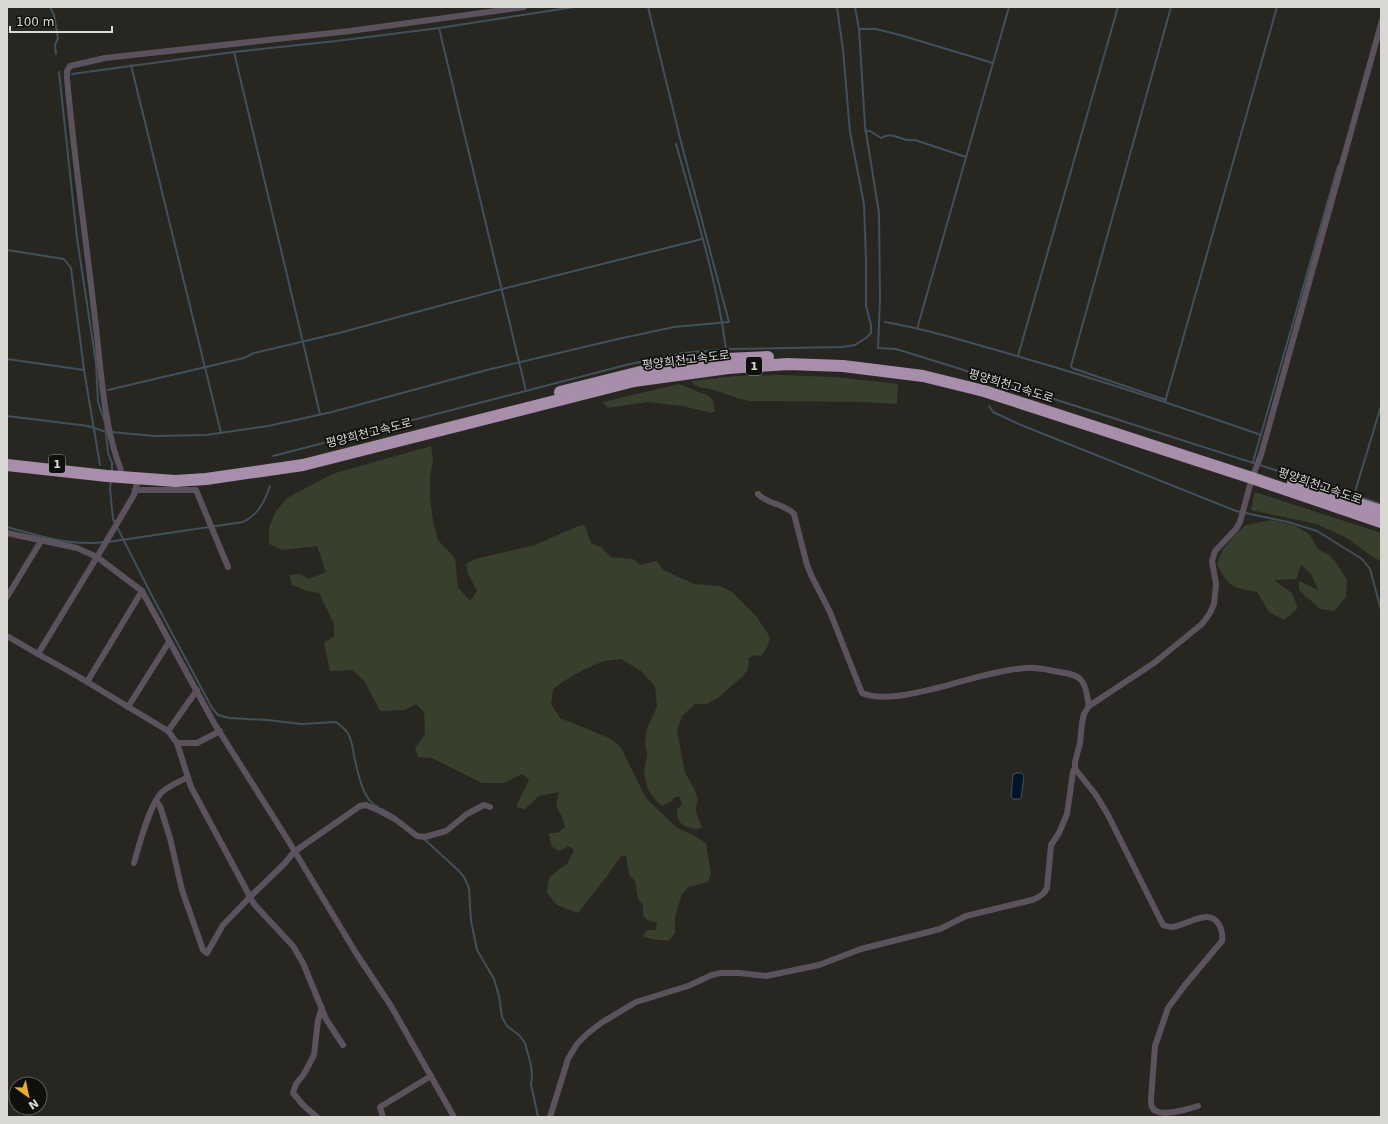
<svg xmlns="http://www.w3.org/2000/svg" width="1388" height="1124" font-family="'DejaVu Sans','Noto Sans KR',sans-serif">
	<style>
		.green { fill: #383f2c }
		.water { fill: #001627; stroke: #41505b }
		.lines { fill: none; stroke-linecap: round; stroke-linejoin: round }
		.stream { stroke: #41505b; stroke-width: 2 }
		.street { stroke: #5c525d; stroke-width: 6 }
		.highway { stroke: #a78eaa; stroke-width: 12 }
		.labels { text-anchor: middle; dominant-baseline: central; stroke-width: 3.5; stroke-linejoin: round; paint-order: stroke }
		.shield { fill: #0f0f0d; stroke: #9c9c99; stroke-width: 1 }
		.shield-label { font-size: 11px; font-weight: bold; fill: #d9d8d5 }
		.street-label { font-size: 12px; fill: #d9d8d5; stroke: #0f0f0d }
	</style>
	<rect width="100%" height="100%" fill="#272621"/>
	<g class="green">
		<path d="M780,375l54,2 64,7 -1,20 -35,-2 -113,-1 -9,-2 -26,-9 -14,-3 -6,-2 -3,-4 46,-5z"/>
		<path d="M679,384l30,12 4,4 2,11 -3,2 -30,-7 -34,-4 -40,6 -5,-6z"/>
		<path d="M431,446l2,13 -3,18v19l3,25 5,19 17,18 3,29 12,14 7,-10 -9,-17 -2,-10 9,-5 60,-14 43,-19 7,-1 6,18 10,4 10,10 22,2 7,6 17,-4 6,9 31,14 26,2 12,6 24,24 11,16 3,7 -3,8 -6,9 -7,-1 -5,3 -1,11 -5,7 -25,22 -11,6h-12l-13,12 -5,15 8,41 9,16 4,11 -2,9 1,7 5,13c-8,2 -20,0 -24,-9 -1,-2 -1,-7 -1,-10l5,-4 -2,-8h-5l-4,5 -9,4 -9,-9 -6,-10 -3,-15 3,-18 -2,-10 2,-16 10,-21 -2,-21 -14,-15 -20,-12 -17,2 -19,8 -21,12 -11,8 -2,15 9,14 47,19 13,9 26,52 31,30 14,6 15,9 5,31 -3,8 -19,5 -7,7 -7,23v16l-6,8 -18,-2 -9,-3 6,-6h8l1,-7 -10,-3 -4,-5v-10l-5,-6 -3,-18 -6,-6 -3,-19h-5l-14,20 -29,37 -21,-8 -10,-12 2,-16 19,-14 6,-13 -5,-4 -10,5 -8,-5 -2,-13h8l8,-6 -3,-10 -6,-11 3,-14 -20,4 -14,13 -9,-2 13,-27 -7,-6 -18,9h-22l-50,-25 -14,-1 -3,-8 10,-15 -1,-22 -8,-8 -11,6 -25,1 -15,-29 -12,-12 -23,1 -6,-28 10,-7v-12l-15,-31 -12,-2 -15,-6 -3,-10 10,-1 10,5 17,-7 -9,-26 -35,4 -13,-6v-17l7,-16 11,-13 45,-24z"/>
		<path d="M1255,492l126,41v28l-7,-3 -27,-20 -31,-14 -65,-14z"/>
		<path d="M1272,520l24,6 14,9 8,14 11,6 6,6 12,19 -1,17 -12,14 -14,-2 -21,-19v-9l19,9 -7,-16 -10,-9 -5,14 -22,1 18,13 6,15 -14,12 -15,-8 -12,-20c-24,-4 -29,-5 -40,-28l6,-15 14,-16 9,-8z"/>
	</g>
	<path class="water" d="M1017,773h4l3,2 -3,24h-8l-2,-3 2,-21z"/>
	<g class="lines">
		<g class="stream">
			<path d="M50,7l4,8 4,23 -3,7 1,9"/>
			<path d="M855,7l4,22 6,97 14,87 1,86 -2,49 18,1 55,17 430,138"/>
			<path d="M1379,23l2,-6"/>
			<path d="M439,28l87,363"/>
			<path d="M859,29h17l24,6 93,28"/>
			<path d="M234,52l86,362"/>
			<path d="M131,65l90,368"/>
			<path d="M59,72l18,166 19,125 2,39 7,21 3,30 4,10v8"/>
			<path d="M72,74l162,-22 102,-11 103,-13 135,-21"/>
			<path d="M865,131h5l11,7c14,-8 20,5 34,2l51,17"/>
			<path d="M676,144c19,67 41,136 50,205"/>
			<path d="M7,250l57,9 7,9 13,102 16,95"/>
			<path d="M885,322c46,8 90,22 135,35 81,23 161,50 241,78"/>
			<path d="M917,329l92,-322"/>
			<path d="M1018,356l100,-349"/>
			<path d="M7,359l77,11"/>
			<path d="M108,390l136,-32 10,-5 85,-20 163,-44 200,-50"/>
			<path d="M1166,400l-94,-32 -1,-2 100,-359"/>
			<path d="M1165,402l112,-395"/>
			<path d="M989,406l4,6 28,13 215,86 52,11 29,9 45,28 8,10 11,41"/>
			<path d="M7,416l81,10 18,6"/>
			<path d="M111,432l44,4 51,-1 62,-9 64,-14 155,-42 131,-31 56,-12 55,-5 -48,-180 -33,-135"/>
			<path d="M273,456l357,-92 53,-11 46,-4 113,-2 13,-2 11,-7 5,-5v-8l-5,-19v-47l-2,-55 -14,-72 -7,-82 -6,-43"/>
			<path d="M1253,462l85,-296"/>
			<path d="M111,480l-1,9 3,30 38,75 61,114 6,7 11,3 39,2 33,4 35,-2c4,3 8,6 11,10 5,7 6,16 7,24 4,16 8,44 24,51"/>
			<path d="M1354,495l27,-89"/>
			<path d="M7,527c31,9 64,19 97,15"/>
			<path d="M108,542l135,-20c15,-7 22,-21 27,-36"/>
			<path d="M382,809l12,7"/>
			<path d="M423,838l36,33 5,6 5,11 2,33 6,29 17,29 5,17 3,21 5,9 12,9 6,8 6,22 1,11 -1,8 7,33"/>
		</g>
		<g class="street">
			<path d="M121,470c-18,-45 -20,-103 -26,-151 -9,-81 -21,-161 -28,-241v-7l3,-5 35,-8 245,-27 174,-24"/>
			<path d="M138,479l-4,16 -37,62 45,34 72,132 72,114 70,116 35,53 63,111"/>
			<path d="M135,490h61l32,77"/>
			<path d="M758,494c10,11 26,9 36,20l13,51 5,12 18,35 32,81c20,9 54,0 75,-5 28,-7 60,-18 89,-20 11,-1 22,2 33,4 7,1 17,2 22,8 6,6 6,18 8,26"/>
			<path d="M7,533l70,15 20,9 -59,97 41,23 89,54 9,12h20l23,-12"/>
			<path d="M7,597l34,-56"/>
			<path d="M7,636l31,18"/>
			<path d="M87,682l55,-91"/>
			<path d="M128,707l41,-65"/>
			<path d="M168,731l29,-41"/>
			<path d="M177,743l14,44 63,117 39,42 10,17 23,56 17,26"/>
			<path d="M156,801l4,5 10,32 12,52 21,60 4,3 16,-28 28,-29 33,-32 10,-12 66,-46 6,-1 14,6 15,8 22,17 8,1 21,-6 21,-17 17,-9 6,2"/>
			<path d="M134,863c5,-18 15,-56 27,-70 7,-7 18,-11 27,-16"/>
			<path d="M1198,1106c-9,3 -33,10 -42,5 -5,-2 -5,-7 -5,-12l4,-53 13,-38 17,-23 37,-44c1,-7 0,-12 -4,-18 -11,-15 -32,3 -46,4 -3,0 -6,-1 -9,-2l-55,-110 -12,-20 -20,-25 -1,-3v-5l5,-19 2,-20 2,-9 5,-8 65,-43 48,-39 8,-11 4,-9 2,-20 -4,-23 3,-10 21,-22 4,-7 12,-44 9,-23 120,-431"/>
			<path d="M317,1117l-13,-11 -11,-13 3,-9 8,-10 10,-19 4,-35 4,-12"/>
			<path d="M383,1117l-3,-10 51,-31"/>
			<path d="M550,1117l18,-58 9,-15 10,-10 14,-11 35,-21 52,-16 24,-11 8,-2h19l27,3 53,-11 42,-16 79,-20 26,-13 66,-16c7,-3 12,-5 15,-12l4,-43 8,-12 8,-19 6,-42 2,-5"/>
		</g>
		<g class="highway">
			<path d="M560,392l92,-23 75,-10 41,-2"/>
			<path d="M7,465l100,11 68,5 31,-2 97,-14 331,-84 94,-13 60,-4 55,2 80,10 61,15 268,87 129,44"/>
			<path d="M1293,483l88,28"/>
		</g>
	</g>
	<g class="labels">
		<g class="shield">
			<rect x="746" y="357" width="16" height="18" rx="3"/>
			<rect x="49" y="455" width="16" height="18" rx="3"/>
		</g>
		<g class="shield-label">
			<text x="754" y="366">1</text>
			<text x="57" y="464">1</text>
		</g>
		<g class="street-label">
			<text transform="translate(686 360) rotate(-7)">평양희천고속도로</text>
			<text transform="translate(1011 386) rotate(17)">평양희천고속도로</text>
			<text transform="translate(369 433) rotate(-14)">평양희천고속도로</text>
			<text transform="translate(1320 486) rotate(19)">평양희천고속도로</text>
		</g>
	</g>
	<rect width="1388" height="1124" fill="none" stroke="#d9d8d5" stroke-width="16"/>
	<g transform="translate(28 1096) rotate(147)"><circle r="19" fill="#0f0f0d" stroke="#605f5d"/>
	<path d="M0-3L7 15L0 10L-7 15Z" fill="#e8ab37"/>
	<text y="-6" font-size="11" font-weight="bold" text-anchor="middle" fill="#d9d8d5">N</text>
	</g>
	<path d="M10 26v6h102v-6" fill="none" stroke="#d9d8d5" stroke-width="2"/>
	<text x="16" y="26" font-size="12" fill="#d9d8d5" stroke="#0f0f0d" stroke-width="3" paint-order="stroke">100 m</text>
</svg>
